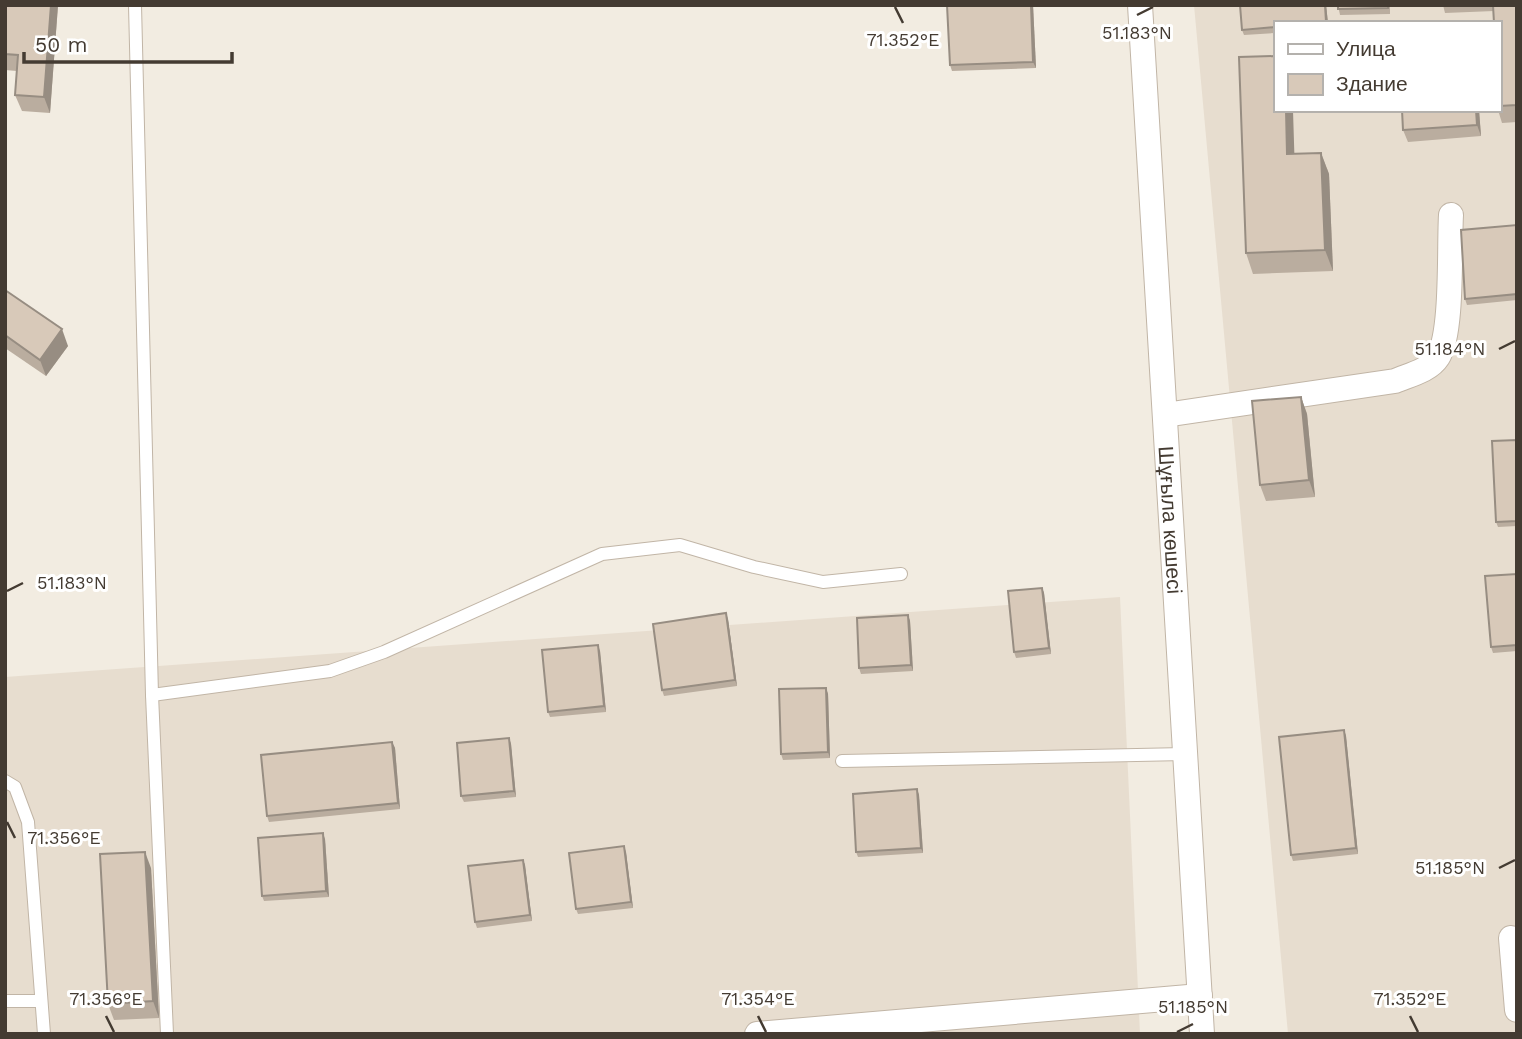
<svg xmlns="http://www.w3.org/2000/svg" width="1522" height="1039" font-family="'Work Sans',sans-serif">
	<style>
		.residential { fill: #e7ddcf; fill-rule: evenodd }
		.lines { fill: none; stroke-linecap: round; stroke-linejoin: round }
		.service-casing { stroke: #c1b5a6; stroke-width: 14 }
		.minor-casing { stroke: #c1b5a6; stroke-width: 26 }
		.service { stroke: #fff; stroke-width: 12 }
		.minor { stroke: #fff; stroke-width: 24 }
		.wall { fill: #baad9f }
		.shaded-wall { fill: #978d82 }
		.building { fill: #d8c9b9; stroke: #978d82; stroke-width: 2 }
		.ticks { fill: none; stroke: #443b32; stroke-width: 2.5 }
		.labels { text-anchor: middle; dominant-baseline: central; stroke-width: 6; stroke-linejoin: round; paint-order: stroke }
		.street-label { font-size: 21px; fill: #443b32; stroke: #fff }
		.ticks-label { font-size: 18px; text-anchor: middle; fill: #443b32; stroke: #fff; stroke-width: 6; stroke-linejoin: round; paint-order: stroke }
	</style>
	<rect width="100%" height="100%" fill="#f2ece1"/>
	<g class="residential">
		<path d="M1194,5h323v1029h-229zM1275,23h224v87h-224z"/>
		<path d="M1120,597l20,437h-1135v-357z"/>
	</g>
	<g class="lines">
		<g class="service-casing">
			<g id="service">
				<path d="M135,5l17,690 15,339"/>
				<path d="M152,695l178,-24 54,-19 218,-98 78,-9 74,22 69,15 78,-8"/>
				<path d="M842,761l343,-7"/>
				<path d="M5,781l10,6 13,35 16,212"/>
				<path d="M5,1001h36"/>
			</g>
		</g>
		<g class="minor-casing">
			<g id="minor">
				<path id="s1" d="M1140,5l62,1029"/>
				<path d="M1165,415l230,-34c14,-6 34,-10 43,-24 15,-24 11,-110 13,-142"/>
				<path d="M1511,938l6,72"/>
				<path d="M757,1034l443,-38"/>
			</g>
		</g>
		<use href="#service" class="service"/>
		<use href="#minor" class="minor"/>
	</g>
	<g class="wall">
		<path d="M5,5h53l-8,108 -28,-2 -7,-16 2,-24 -12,-1z"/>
		<path d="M1033,5l3,63 -84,3 -2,-6z"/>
		<path d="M1240,5h86l2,18h-53v10l-31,2 -2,-5z"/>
		<path d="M1338,5h52v9l-50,1z"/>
		<path d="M1443,5h74v117l-15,1 -4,-13h1v-4l-5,-95 -49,2z"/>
		<path d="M1479,110l2,26 -73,6 -5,-12z"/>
		<path d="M1321,153l8,21 4,97 -80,3 -7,-21 48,-99z"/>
		<path d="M1517,225v75l-50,5 -2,-6z"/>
		<path d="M5,290l63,56 -22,30 -41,-28z"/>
		<path d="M1301,397l6,17 8,83 -49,4 -6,-16z"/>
		<path d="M1517,440v86l-19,1 -2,-5z"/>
		<path d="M1517,574v77l-24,2 -2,-6z"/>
		<path d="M1042,588l2,5 7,61 -35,4 -2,-6z"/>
		<path d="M908,615l2,6 3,50 -52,3 -2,-6z"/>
		<path d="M728,619l9,67 -73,10 -2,-6z"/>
		<path d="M600,651l6,61 -56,5 -2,-5z"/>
		<path d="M826,688l2,6 2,64 -47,2 -2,-6z"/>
		<path d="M1344,730l2,6 12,118 -65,7 -2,-6z"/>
		<path d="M509,738l2,6 5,53 -52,5 -3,-6z"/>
		<path d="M392,742l3,6 5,61 -131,13 -2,-6z"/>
		<path d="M917,789l2,6 4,58 -65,4 -2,-5z"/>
		<path d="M325,839l4,58 -65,4 -2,-5z"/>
		<path d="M626,852l7,56 -55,6 -2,-5z"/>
		<path d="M523,860l2,5 7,56 -55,7 -2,-6z"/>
		<path d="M151,868l8,150 -45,2 -6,-16z"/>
	</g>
	<g class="shaded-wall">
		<path d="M51,5h7l-8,108 -6,-16z"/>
		<path d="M1031,5h2l3,63 -3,-6z"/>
		<path d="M1325,5h1l2,18h-2z"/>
		<path d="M1286,110h7l2,65 -8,-21z"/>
		<path d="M1476,110h3l2,26 -4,-11z"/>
		<path d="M1321,153l8,21 4,97 -8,-21z"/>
		<path d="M62,329l6,17 -22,30 -6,-16z"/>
		<path d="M1301,397l6,17 8,83 -6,-17z"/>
		<path d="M1042,588l2,5 7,61 -2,-6z"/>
		<path d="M726,613l2,6 9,67 -2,-6z"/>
		<path d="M908,615l2,6 3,50 -2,-6z"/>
		<path d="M598,645l2,6 6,61 -2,-6z"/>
		<path d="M826,688l2,6 2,64 -2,-6z"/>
		<path d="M1344,730l2,6 12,118 -2,-6z"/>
		<path d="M509,738l2,6 5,53 -2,-6z"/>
		<path d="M392,742l3,6 5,61 -2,-6z"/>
		<path d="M917,789l2,6 4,58 -2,-5z"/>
		<path d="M323,833l2,6 4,58 -3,-6z"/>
		<path d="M624,846l2,6 7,56 -2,-6z"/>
		<path d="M145,852l6,16 8,150 -6,-17z"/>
		<path d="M523,860l2,5 7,56 -2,-6z"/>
	</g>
	<g class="building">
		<path d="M5,5h46l-7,92 -29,-2 3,-40 -13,-1z"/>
		<path d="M947,5h84l2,57 -83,3z"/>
		<path d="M1240,5h85l1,17 -51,1v4l-33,3z"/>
		<path d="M1338,5h50v3l-50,1z"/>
		<path d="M1493,5h24v100l-18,1v-83h-5z"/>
		<path d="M1275,56v54h11l1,44 34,-1 4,97 -79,3 -7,-196z"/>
		<path d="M1402,110h74l1,15 -74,5z"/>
		<path d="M1517,225v69l-52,5 -4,-69z"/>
		<path d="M5,290l57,39 -22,31 -35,-25z"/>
		<path d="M1301,397l8,83 -49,5 -8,-84z"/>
		<path d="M1517,440v81l-21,1 -4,-81z"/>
		<path d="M1517,574v71l-26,2 -6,-71z"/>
		<path d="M1042,588l7,60 -35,4 -6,-61z"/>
		<path d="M726,613l9,67 -73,10 -9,-66z"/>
		<path d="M908,615l3,50 -52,3 -2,-50z"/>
		<path d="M598,645l6,61 -56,6 -6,-62z"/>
		<path d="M826,688l2,64 -47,2 -2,-65z"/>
		<path d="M1344,730l12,118 -65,7 -12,-118z"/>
		<path d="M509,738l5,53 -53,5 -4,-53z"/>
		<path d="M392,742l6,61 -131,13 -6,-61z"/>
		<path d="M917,789l4,59 -65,4 -3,-58z"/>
		<path d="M323,833l3,58 -64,5 -4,-58z"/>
		<path d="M624,846l7,56 -55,7 -7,-56z"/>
		<path d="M145,852l8,149 -45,3 -8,-150z"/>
		<path d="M523,860l7,55 -55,7 -7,-56z"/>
	</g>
	<path class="ticks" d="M895,7l8,16M1137,15l16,-8M1499,349l16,-8M7,591l16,-8M7,822l8,16M1499,868l16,-8M106,1016l8,16M758,1016l8,16M1410,1016l8,16M1177,1032l16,-8"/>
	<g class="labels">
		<g class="street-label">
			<text stroke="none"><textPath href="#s1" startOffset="516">Шұғыла көшесі</textPath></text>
		</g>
	</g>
	<g class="ticks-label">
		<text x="1137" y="39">51.183°N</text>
		<text x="903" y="46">71.352°E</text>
		<text x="1450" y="355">51.184°N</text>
		<text x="72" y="589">51.183°N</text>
		<text x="64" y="844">71.356°E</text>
		<text x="1450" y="874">51.185°N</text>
		<text x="106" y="1005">71.356°E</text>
		<text x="758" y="1005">71.354°E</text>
		<text x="1410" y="1005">71.352°E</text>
		<text x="1193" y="1013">51.185°N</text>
	</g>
	<rect width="1522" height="1039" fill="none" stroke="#443b32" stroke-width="14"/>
	<rect x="1274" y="21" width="228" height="91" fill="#ffffff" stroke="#b4b1ad" stroke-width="2"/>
	<rect x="1288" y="44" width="35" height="10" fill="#ffffff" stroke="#b4b1ad" stroke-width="2"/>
	<text x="1336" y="56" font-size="21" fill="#443b32">Улица</text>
	<rect x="1288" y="74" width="35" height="21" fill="#d8c9b9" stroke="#b4b1ad" stroke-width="2"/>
	<text x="1336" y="91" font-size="21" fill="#443b32">Здание</text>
	<path d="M24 52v10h208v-10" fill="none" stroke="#443b32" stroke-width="3.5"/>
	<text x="35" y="52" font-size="21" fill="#443b32" stroke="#ffffff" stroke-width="5" paint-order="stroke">50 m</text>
</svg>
